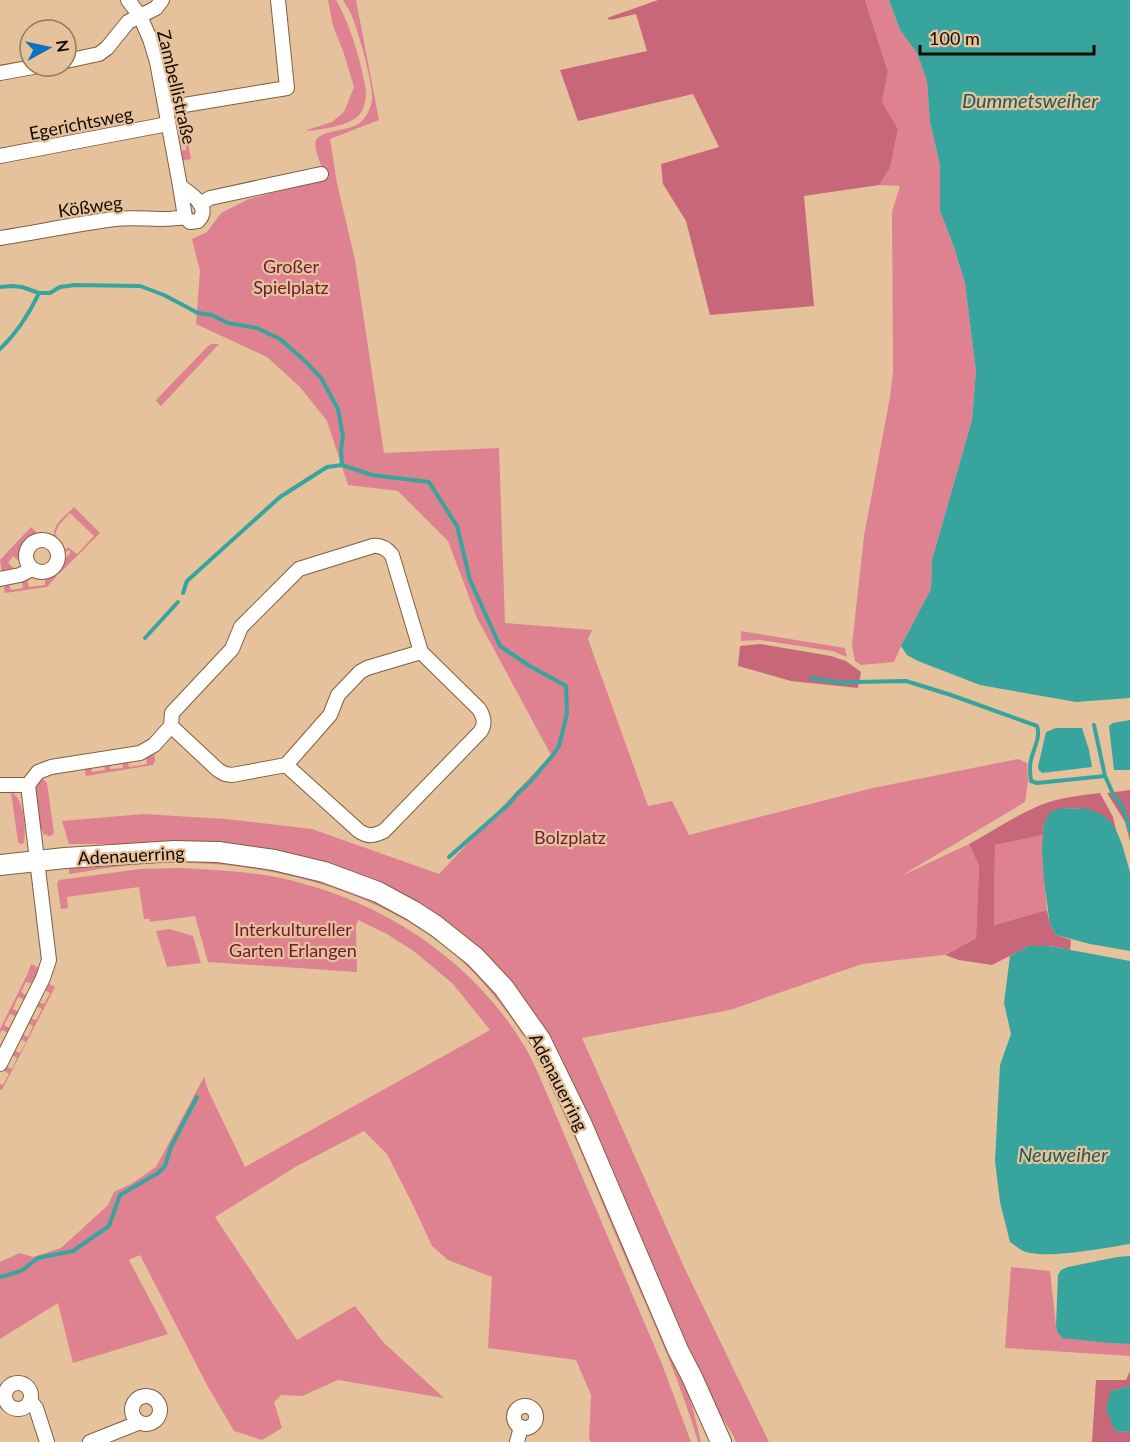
<svg xmlns="http://www.w3.org/2000/svg" width="1130" height="1442" font-family="Lato,sans-serif">
	<style>
		.green { fill: #de8292 }
		.forest { fill: #c76779 }
		.water { fill: #37a49e }
		.lines { fill: none; stroke-linecap: round; stroke-linejoin: round }
		.stream { stroke: #37a49e; stroke-width: 4 }
		.minor-casing { stroke: #7f603c; stroke-width: 16 }
		.secondary-casing { stroke: #7f603c; stroke-width: 22 }
		.minor { stroke: #fff; stroke-width: 14 }
		.secondary { stroke: #fff; stroke-width: 20 }
		.labels { text-anchor: middle; dominant-baseline: central; stroke-width: 4.5; stroke-linejoin: round; paint-order: stroke }
		.street-label { font-size: 18px; fill: #150a00; stroke: #e5c29b }
		.park-label { font-size: 18px; fill: #701931; stroke: #e5c29b }
		.water-label { font-size: 20px; font-style: italic; fill: #215c58; stroke: #e5c29b }
	</style>
	<rect width="100%" height="100%" fill="#e5c29b"/>
	<g class="green">
		<path d="M328,0h8c13,21 27,67 30,92 0,8 -2,16 -6,22 -10,12 -37,15 -52,17l-1,-1 3,-1 22,-7 12,-10 10,-25 -11,-36 -10,-25z"/>
		<path d="M343,0h13l23,120 -49,19 7,44 18,77 29,193 115,-5 6,175 87,7 -4,9 60,167 24,-5 17,34 184,-47 145,-29 9,4 1,19 -3,20 -124,74 68,-32 10,22 -3,72 -32,17 -82,9 -132,46 -148,28 102,229 85,175h-33l-3,-7 -30,-47 -161,-361 -158,-141 -244,-42h-71l-7,-23 82,-7 81,5 87,10 127,45 112,-119 -74,-137 -29,-77 -50,-50 -50,-6 -21,-64 -27,-34 -33,-30 -71,-33 4,-53 -8,-32 15,-7 14,-19 28,-14 77,-20c-2,-9 -14,-31 -10,-39 6,-10 32,-9 42,-16 8,-5 12,-15 14,-23 2,-15 -15,-76 -22,-89 -2,-4 -5,-8 -7,-12z"/>
		<path d="M865,0h24l11,30 17,23 10,28 3,41 10,43v46l14,36 11,36 11,88 -4,49 -40,140 -1,29 -30,57 -7,16 -33,3 -6,-4 -3,-16 12,-109 26,-139 3,-26 -1,-159 8,-26 -21,-1 11,-17 8,-39 -16,-27 6,-32z"/>
		<path d="M173,65l7,35c-8,0 -11,-6 -13,-12l7,-2 -1,-6 -9,1 -2,-13z"/>
		<path d="M182,110l9,49 -11,2 -2,-10 8,-1 -4,-26 -8,2c0,-7 1,-13 8,-16z"/>
		<path d="M212,344h7l-58,62 -5,-5 1,-2 51,-53z"/>
		<path d="M74,507l26,26 -41,41 -3,-3 6,-9 9,-10 -3,-2 -4,4 -2,-1 6,-6 9,7 17,-18 -24,-23 -11,12 -4,9 2,2 -3,1c-2,-13 12,-21 20,-30z"/>
		<path d="M31,527l6,6 -10,9 -4,5 -4,14 -6,-5 -5,7 6,5 -12,5 -2,-13z"/>
		<path d="M55,574l2,2 -10,11 -42,6 -1,-5 4,-6 3,8 12,-2 -1,-7 5,-2 2,8 16,-2v-8z"/>
		<path d="M741,631l104,17 2,9 -15,-6 -72,-11 -19,1z"/>
		<path d="M154,751l1,10 -2,4 -67,11 -1,-5 3,-6h3l1,7 13,-2 -1,-7 5,-1 1,7 13,-1 -1,-8 5,-1 2,8 18,-3 -1,-9z"/>
		<path d="M40,776l7,7 7,50 -3,3h-3l-2,-2 -2,1 -3,-7 -6,-41z"/>
		<path d="M11,792c4,3 5,3 7,7 6,8 8,34 6,44l-4,1 -2,-2z"/>
		<path d="M1043,835l1,47 3,28 -53,15 1,-80z"/>
		<path d="M202,857l78,10 82,26 75,41 45,40 49,62 -8,-1c-18,-27 -38,-52 -61,-74 -80,-73 -209,-105 -315,-97 -26,1 -52,6 -78,10v-6l51,-8z"/>
		<path d="M181,868c32,2 64,3 95,9 102,21 195,80 249,170 6,10 11,22 16,33l121,284 29,78h-100l-2,-3 2,-44 -15,-35 -88,-12 4,-71 -44,-17 -16,-14 -19,-41 -26,-51 -23,-23 -67,35 -82,51 82,123 58,-34 28,36 61,56 -106,-18 -36,16 -21,-1 -7,7 8,26 -20,12 -28,-9 -27,-46 -67,-130 -11,5 39,74 -95,29 -15,-60 -58,36v-77l20,-9 13,4 28,-9 47,-43 6,-13 17,-8 25,-17 48,-90 4,13 37,77 245,-137 -37,-46 -38,-32 -28,-18 -29,-14 -2,6 1,46 -149,-10 -13,-46 -45,6v-3h-6l-5,-32 -72,10 1,11 -7,1 -4,-26 2,-3 81,-11z"/>
		<path d="M170,929l23,7 8,27 -34,4 -11,-36z"/>
		<path d="M31,964l10,5 -8,15 -7,-2 -5,10 6,4 -1,4 -8,-3 -5,12 6,3 -2,5 -7,-3 -6,11 7,4 -2,4 -7,-3 -2,4v-5l28,-56z"/>
		<path d="M47,983l8,4 -53,103 -2,-1v-5l3,1 6,-11 -6,-4 2,-4 7,3 5,-11 -6,-4 2,-4 7,3 6,-11 -7,-4 2,-4 7,3 5,-11 -6,-4 2,-4 7,2 6,-11 -7,-4 2,-3 7,2 6,-11 -7,-4z"/>
		<path d="M537,1048l144,324 11,33 9,37h-3c-19,-66 -49,-129 -76,-192 -28,-66 -54,-133 -87,-196z"/>
		<path d="M1011,1267l39,4 6,55 53,17 21,1v12l-125,-8z"/>
	</g>
	<g class="forest">
		<path d="M658,0h207l23,71 -6,31 16,27 -8,39 -11,17 -75,11 10,110 -104,9 -24,-94 -23,-37 -2,-20 58,-17 -26,-53 -115,27 -18,-51 87,-19 -11,-37 -26,6 -3,-2z"/>
		<path d="M760,644l71,12 15,5 15,11 -3,16 -67,-7 -53,-15 2,-20z"/>
		<path d="M1130,790v51l-5,-19 -18,-29z"/>
		<path d="M1100,793l13,24 3,13c-18,-22 -27,-21 -54,-22l-18,16 -1,11 -48,10 -1,80 53,-15 3,14 6,11 15,5 -1,10 -19,-4h-22l-37,19 -33,-5 -14,-5 31,-17 3,-72 -10,-22c24,-13 55,-34 80,-42 16,-5 34,-7 51,-9z"/>
		<path d="M1130,1371v15l-19,5 4,40 15,1v10h-38l4,-62h30z"/>
	</g>
	<g class="water">
		<path d="M889,0h241v698l-54,4 -96,-17 -62,-24 -11,-6 -6,-9 30,-57 1,-29 40,-140 4,-49 -11,-88 -11,-36 -14,-36v-46l-10,-43 -3,-41 -10,-28 -17,-23z"/>
		<path d="M1130,720v50h-16l-5,-44 4,-3z"/>
		<path d="M1056,728h26l7,22 3,17 -50,6 -3,-3 -1,-3 8,-35z"/>
		<path d="M1062,808l26,1 11,4 9,6 8,11 6,14 8,28v79l-40,-7 -34,-9 -6,-11 -6,-42 -2,-34 2,-24 6,-12z"/>
		<path d="M1029,946h20l81,15v283c-26,4 -80,15 -104,8 -6,-2 -11,-7 -16,-10l-10,-40 -5,-41 5,-96 11,-31 -7,-31 6,-47z"/>
		<path d="M1130,1256v88l-21,-1 -46,-5 -5,-5 -2,-7 2,-51 3,-5 7,-3 49,-10z"/>
		<path d="M1130,1386v46l-15,-1 -9,-22 5,-18z"/>
	</g>
	<g class="lines">
		<g class="stream">
			<path d="M0,287l12,-1 10,1 17,6h11l10,-6 15,-2 65,1 24,9 34,18 14,2 16,8 29,5 23,11 25,22 16,17 17,31 5,28 -2,12 1,16"/>
			<path d="M0,349c17,-16 29,-35 39,-56"/>
			<path d="M183,593l4,-12 93,-84 47,-30 15,-2 30,10 57,7 28,44 13,54 30,66 28,19 38,21 1,27 -8,33 -6,9 -23,27 -13,12 -8,10 -60,53"/>
			<path d="M145,638l33,-36"/>
			<path d="M811,678l32,5 13,-1 50,-1 45,14 86,31c4,11 -4,24 -6,34 -2,7 -1,14 0,21l6,2 68,-7"/>
			<path d="M1094,725l11,51 9,20 9,12 7,23"/>
			<path d="M0,1277l21,-6 17,-13 35,-7 36,-25 11,-31 38,-22 7,-7 6,-19 26,-50"/>
		</g>
		<g class="minor-casing">
			<g id="minor">
				<path d="M128,0l12,16 10,23 7,23 23,124 5,31 5,5 8,-1c14,-14 -7,-27 -18,-35"/>
				<path d="M66,61l33,-7 8,-6 21,-26 28,-14 6,-8"/>
				<path d="M0,73l39,-7"/>
				<path d="M166,108l121,-20 -9,-88"/>
				<path d="M0,156l168,-32"/>
				<path d="M200,204l10,-6 111,-24"/>
				<path d="M0,238c38,-6 77,-14 115,-19 23,-3 47,3 70,-2"/>
				<circle cx="42" cy="556" r="16"/>
				<path d="M0,579l20,-4 12,-6"/>
				<path d="M286,765l44,-50 8,-20 22,-23 7,-4 54,-16"/>
				<path d="M0,785h28"/>
				<path d="M0,1064l43,-86 6,-18 -21,-175 10,-13 13,-5 89,-14 14,-8 17,-19 1,-13 60,-64 9,-22 58,-58 74,-23c8,-1 14,3 19,9l29,97 58,57c5,8 7,15 1,23l-96,99c-10,5 -16,6 -25,0l-73,-66 -54,10 -7,-1 -7,-4 -47,-44"/>
				<circle cx="18" cy="1396" r="13"/>
				<circle cx="146" cy="1410" r="14"/>
				<path d="M31,1402l5,6 11,34"/>
				<circle cx="525" cy="1417" r="11"/>
				<path d="M90,1442l48,-19"/>
				<path d="M517,1442l4,-15"/>
			</g>
		</g>
		<g class="secondary-casing">
			<path id="secondary" d="M0,865l65,-7 109,-7 44,1 56,8 50,12 54,20 35,19 23,15 39,31 29,31 36,51 42,86 96,225 14,27 29,65"/>
		</g>
		<use href="#minor" class="minor"/>
		<use href="#secondary" class="secondary"/>
	</g>
	<g class="labels">
		<g class="street-label">
			<text transform="translate(177 87) rotate(77)">Zambellistraße</text>
			<text transform="translate(81 123) rotate(-11)">Egerichtsweg</text>
			<text transform="translate(90 206) rotate(-8)">Kößweg</text>
			<text transform="translate(131 855) rotate(-3)">Adenauerring</text>
			<text transform="translate(559 1082) rotate(63)">Adenauerring</text>
		</g>
		<g class="park-label">
			<text x="291" y="266">Großer<tspan x="291" dy="21">Spielplatz</tspan></text>
			<text x="570" y="837">Bolzplatz</text>
			<text x="293" y="929">Interkultureller<tspan x="293" dy="21">Garten Erlangen</tspan></text>
		</g>
		<g class="water-label">
			<text x="1030" y="100">Dummetsweiher</text>
			<text x="1063" y="1154">Neuweiher</text>
		</g>
	</g>
	<g transform="translate(48 48) rotate(82)"><circle r="28" fill="#e5c29b" stroke="#92785d" stroke-width="1.5"/>
	<path d="M0-4.5L10 22L0 15L-10 22Z" fill="#0e71bd"/>
	<text y="-9" font-size="16" font-weight="bold" text-anchor="middle" fill="#150a00">N</text>
	</g>
	<path d="M920 45v9h174v-9" fill="none" stroke="#150a00" stroke-width="3"/>
	<text x="929" y="45" font-size="18" fill="#150a00" stroke="#e5c29b" stroke-width="4.5" paint-order="stroke">100 m</text>
</svg>
